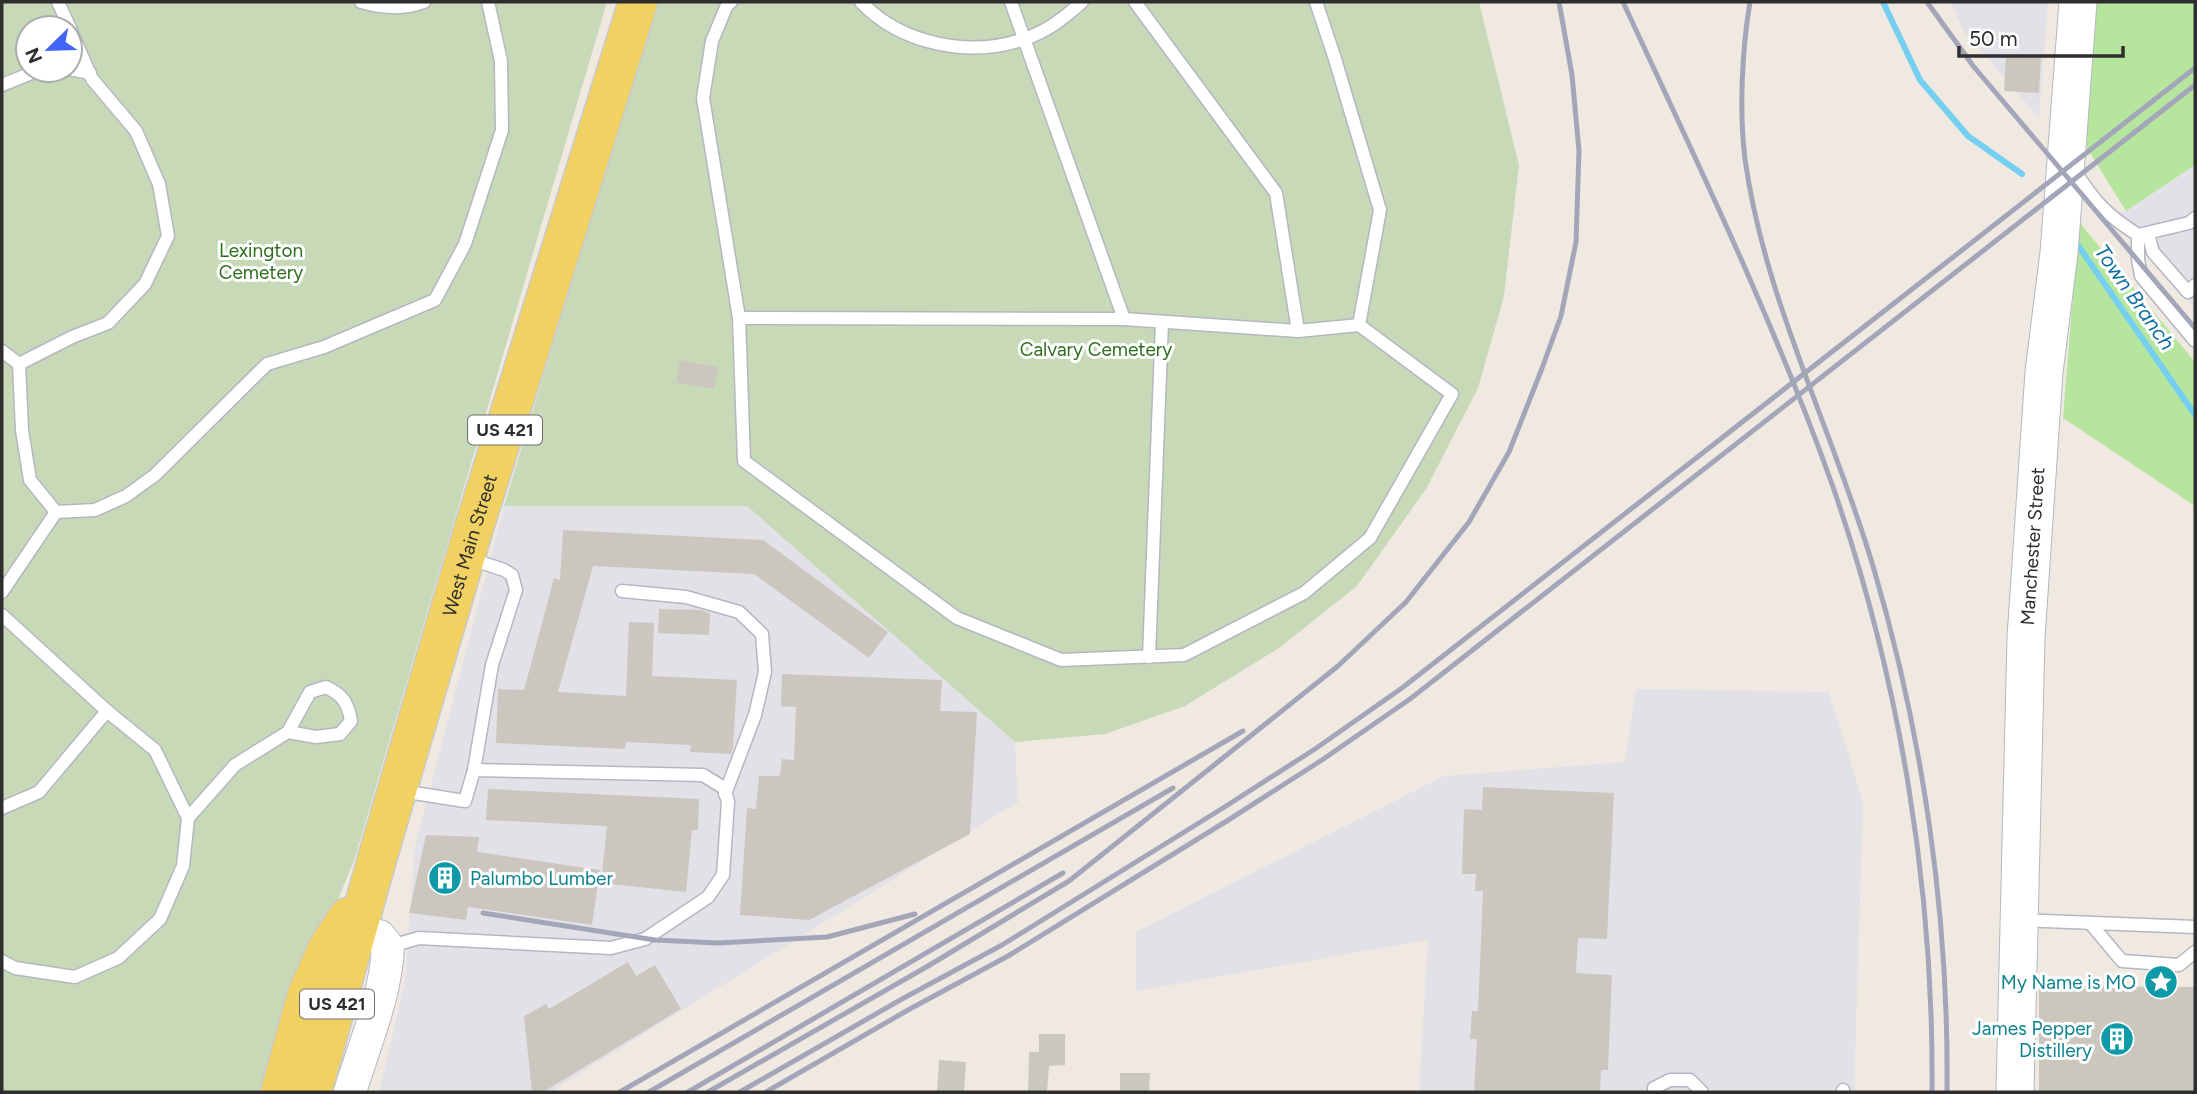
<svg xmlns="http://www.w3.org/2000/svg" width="2197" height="1094" font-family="Figtree,sans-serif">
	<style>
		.industrial { fill: #e3e1e8 }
		.green { fill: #b6e59e }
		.cemetery { fill: #c8d9b8; fill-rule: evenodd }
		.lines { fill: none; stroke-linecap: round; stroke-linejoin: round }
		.stream { stroke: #75cff0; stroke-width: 6 }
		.building { fill: #cbc7bf }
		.service-casing { stroke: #b4b7c1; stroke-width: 15 }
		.tertiary-casing { stroke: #b4b7c1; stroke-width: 34 }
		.secondary-casing { stroke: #b4b7c1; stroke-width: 39 }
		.primary-casing { stroke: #c9c9c9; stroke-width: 41 }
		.service { stroke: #fff; stroke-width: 12 }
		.tertiary { stroke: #fff; stroke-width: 32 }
		.secondary { stroke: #fff; stroke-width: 37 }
		.primary { stroke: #f2d163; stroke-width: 38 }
		.rail { stroke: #a3a6b8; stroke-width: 5 }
		.labels { text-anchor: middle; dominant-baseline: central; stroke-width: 6; stroke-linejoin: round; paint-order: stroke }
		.shield { fill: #fff; stroke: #6d6d6d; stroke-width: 2 }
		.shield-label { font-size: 18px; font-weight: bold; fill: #2e2e2e }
		.park-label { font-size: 19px; fill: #2c6e1b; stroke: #fff }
		.street-label { font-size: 19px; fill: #2e2e2e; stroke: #fff }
		.culture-label { font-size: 19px; fill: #0d838f; stroke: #fff; text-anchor: end }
		.water-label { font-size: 21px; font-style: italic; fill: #0d6fa3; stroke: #fff }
	</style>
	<rect width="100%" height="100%" fill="#efe9e1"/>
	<g class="industrial">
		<path d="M1951,2h97l-9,116 -76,-88z"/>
		<path d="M2195,165v144l-79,-92z"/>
		<path d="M504,506h243l268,236 3,60 -468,290h-171l26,-110 10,-136z"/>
		<path d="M1636,689l193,3 34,111 -9,289h-435l9,-152 -292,51v-59l308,-156 181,-14z"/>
	</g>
	<g class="green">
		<path d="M2093,2h102v163l-69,46 -44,-71z"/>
		<path d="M2079,222l116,140v144l-132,-88z"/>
	</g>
	<g class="cemetery">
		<path d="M2,2h605l-253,859 -96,231h-256zM28,28h42v42h-42z"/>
		<path d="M656,2h823l40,163 -15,131 -26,92 -52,101 -69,97 -78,62 -94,58 -80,28 -90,8 -268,-236h-243z"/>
	</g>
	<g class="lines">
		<g class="stream">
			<path d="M1883,2l37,78 48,56 54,38"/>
			<path d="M2075,241l120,174"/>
		</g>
	</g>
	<g class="building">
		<path d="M2006,55l35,2 -2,36 -35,-2z"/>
		<path d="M680,360l38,7 -4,22 -38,-7z"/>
		<path d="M563,530l200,10 125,92 -19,26 -115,-84 -161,-8 -35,126 68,4 3,-74 25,1 -2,53 85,4 -4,67 -2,7 -41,-2 1,-7 -65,-3 -1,7 -129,-6 2,-54 26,1 30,-112 6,2z"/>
		<path d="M659,609l42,1 9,3 -1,22 -51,-2z"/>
		<path d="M782,674l160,6 -2,31 37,1 -7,122 -161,86 -69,-5 7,-107 9,1 3,-33h21l2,-17 12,1 2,-53 -15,-1z"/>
		<path d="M1483,787l131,6 -7,146 -29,-1 -2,35 36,2 -4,95h-7l-1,22h-126l3,-53h-7l2,-28h6l5,-120h-8l1,-17h-14l2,-65 18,1z"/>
		<path d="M488,789l211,10 -1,31h-6l-6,62 -85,-9 6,-57 -121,-6z"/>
		<path d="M426,835l53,2 -2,15 123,18 -8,55 -124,-18 -2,13 -57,-7z"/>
		<path d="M628,962l8,14 19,-11 26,44 -138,83h-11l-8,-76 22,-12 3,5z"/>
		<path d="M2039,986l156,1v105h-156z"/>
		<path d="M1039,1034h26v31l-16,1 -2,26h-19l1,-40h10z"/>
		<path d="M939,1060l27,2 -2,30h-27z"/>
		<path d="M1120,1073h30l-1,19h-29z"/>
	</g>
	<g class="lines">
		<g class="service-casing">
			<g id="service">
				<path d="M58,2l12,26"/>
				<path d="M361,2c21,6 42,8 63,0"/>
				<path d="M731,2l-4,3 -15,36 -9,57 36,220"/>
				<path d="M861,2c40,42 108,56 163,37 23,-7 41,-22 58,-37"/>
				<path d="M1011,2l113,317"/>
				<path d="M1135,2l141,191 22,138"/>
				<path d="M1316,2l19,57 45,151 -21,115"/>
				<path d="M70,29l22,50 44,52 23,53 9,52 -23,48 -37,39 -36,14 -53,27 3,66 8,50 26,32 39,-2 31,-14 29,-21 112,-111 57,-17 111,-47 30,-56 37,-114 -1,-69 -13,-59"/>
				<path d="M70,69l20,4"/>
				<path d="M2,85l37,-15"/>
				<path d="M2075,171c19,31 32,44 63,64l51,-12 6,-5"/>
				<path d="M2148,234l5,18 35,40 7,-7"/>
				<path d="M2138,235v24l3,17 54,65"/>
				<path d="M739,318l385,1 174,12 61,-6 93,69 -82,144 -66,55 -120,62 -123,5 -104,-42 -213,-157z"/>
				<path d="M2,351l17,13"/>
				<path d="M468,558l36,12 8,5 4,15 -24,75 -18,105"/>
				<path d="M622,591l64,6 53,15 23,22 3,38 -10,43 -30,79"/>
				<path d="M2,592l54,-80"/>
				<path d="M2,615l105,96 -68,81 -37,16"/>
				<path d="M1149,657l13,-335"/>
				<path d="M188,818l47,-53 53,-33 28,5 24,-3 11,-13c-3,-18 -8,-26 -25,-34l-16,5 -22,40"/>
				<path d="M2022,920l173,7"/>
				<path d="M2090,923l32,38 57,4 16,-13"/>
				<path d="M388,947l31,-9 192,10 34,-9 63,-42 15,-22 5,-73 -4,-14 -21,-13 -229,-5 -9,31 -64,-10"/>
				<path d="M2,961l13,7 60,9 43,-19 42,-39 23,-53 5,-48 -33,-68 -48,-39"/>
				<path d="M1843,1090v2"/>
				<path d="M1654,1092v-4l16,-8h20l12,12"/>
			</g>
		</g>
		<g class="tertiary-casing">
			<path id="tertiary" d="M350,1092c14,-47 36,-96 38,-145l-9,-11 -22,-5"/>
		</g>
		<g class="secondary-casing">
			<g id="secondary">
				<path id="s1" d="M2015,1092l11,-455 18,-265 15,-119 19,-251"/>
			</g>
		</g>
		<g class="primary-casing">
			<g id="primary">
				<path d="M280,1092l27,-98 21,-47 20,-30"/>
				<path id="s2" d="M312,1092l65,-233 96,-328 165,-529"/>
			</g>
		</g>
		<use href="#service" class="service"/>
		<use href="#tertiary" class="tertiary"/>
		<use href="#secondary" class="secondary"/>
		<use href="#primary" class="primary"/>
		<g class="rail">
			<path d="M1623,2c74,160 151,319 210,485 67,193 101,401 99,605"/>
			<path d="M1750,2c-8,48 -11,109 -5,157 19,139 88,272 128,407 50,169 76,349 74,526"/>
			<path d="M1927,2l47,65 221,261"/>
			<path d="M483,913l172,27 63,3 109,-6 88,-23"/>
			<path d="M620,1092l623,-361"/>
			<path d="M649,1092l524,-304"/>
			<path d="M688,1092l375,-219"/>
			<path d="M708,1092l220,-126 141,-85 269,-215 68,-64 63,-80 40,-70 32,-81 20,-55 15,-74 3,-91 -7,-76 -13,-73"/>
			<path d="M740,1092l162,-93 100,-54 221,-137 92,-59 87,-61 793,-620"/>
			<path d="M766,1092l142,-82 100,-54 222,-137 92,-59 88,-61 785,-614"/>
		</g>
	</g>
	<defs>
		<g id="building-disc" transform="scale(1.75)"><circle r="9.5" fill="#0f9aa8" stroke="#fff"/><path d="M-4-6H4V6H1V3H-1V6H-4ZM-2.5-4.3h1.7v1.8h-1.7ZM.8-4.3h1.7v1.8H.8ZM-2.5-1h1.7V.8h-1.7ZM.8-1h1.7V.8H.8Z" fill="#fff"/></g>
		<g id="sight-disc" transform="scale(1.75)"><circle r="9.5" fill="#0f9aa8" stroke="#fff"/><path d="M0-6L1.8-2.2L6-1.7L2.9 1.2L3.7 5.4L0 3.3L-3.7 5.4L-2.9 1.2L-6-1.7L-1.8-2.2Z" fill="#fff"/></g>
	</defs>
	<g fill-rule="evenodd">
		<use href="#building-disc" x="445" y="878"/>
		<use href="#sight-disc" x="2161" y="982"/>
		<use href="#building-disc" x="2117" y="1039"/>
	</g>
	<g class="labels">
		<g class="shield">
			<rect x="468" y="415.5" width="74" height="29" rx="5"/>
			<rect x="300" y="989.5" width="74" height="29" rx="5"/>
		</g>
		<g class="shield-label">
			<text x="505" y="430">US 421</text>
			<text x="337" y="1004">US 421</text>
		</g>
		<g class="park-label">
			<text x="261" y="250">Lexington<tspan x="261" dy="22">Cemetery</tspan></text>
			<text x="1096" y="349">Calvary Cemetery</text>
		</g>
		<g class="street-label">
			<text stroke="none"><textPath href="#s2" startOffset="569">West Main Street</textPath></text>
			<text stroke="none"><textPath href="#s1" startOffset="546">Manchester Street</textPath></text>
		</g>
		<g class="culture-label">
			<text x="470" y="878" text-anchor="start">Palumbo Lumber</text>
			<text x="2136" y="982">My Name is MO</text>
			<text x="2092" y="1028">James Pepper<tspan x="2092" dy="22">Distillery</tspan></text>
		</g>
		<g class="water-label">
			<text transform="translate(2135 297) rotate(55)">Town Branch</text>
		</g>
	</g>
	<rect width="2197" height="1094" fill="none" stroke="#2e2e2e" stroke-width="7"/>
	<g transform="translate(49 49) rotate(247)"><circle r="33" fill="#ffffff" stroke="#ababab" stroke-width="2"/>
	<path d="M0-5L12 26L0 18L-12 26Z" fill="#4264fb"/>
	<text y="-10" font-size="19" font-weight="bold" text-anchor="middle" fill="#2e2e2e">N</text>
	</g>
	<path d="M1959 46v10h164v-10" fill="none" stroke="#2e2e2e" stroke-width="3.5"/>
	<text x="1969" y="46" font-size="21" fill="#2e2e2e" stroke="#ffffff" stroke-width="5" paint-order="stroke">50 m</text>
</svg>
